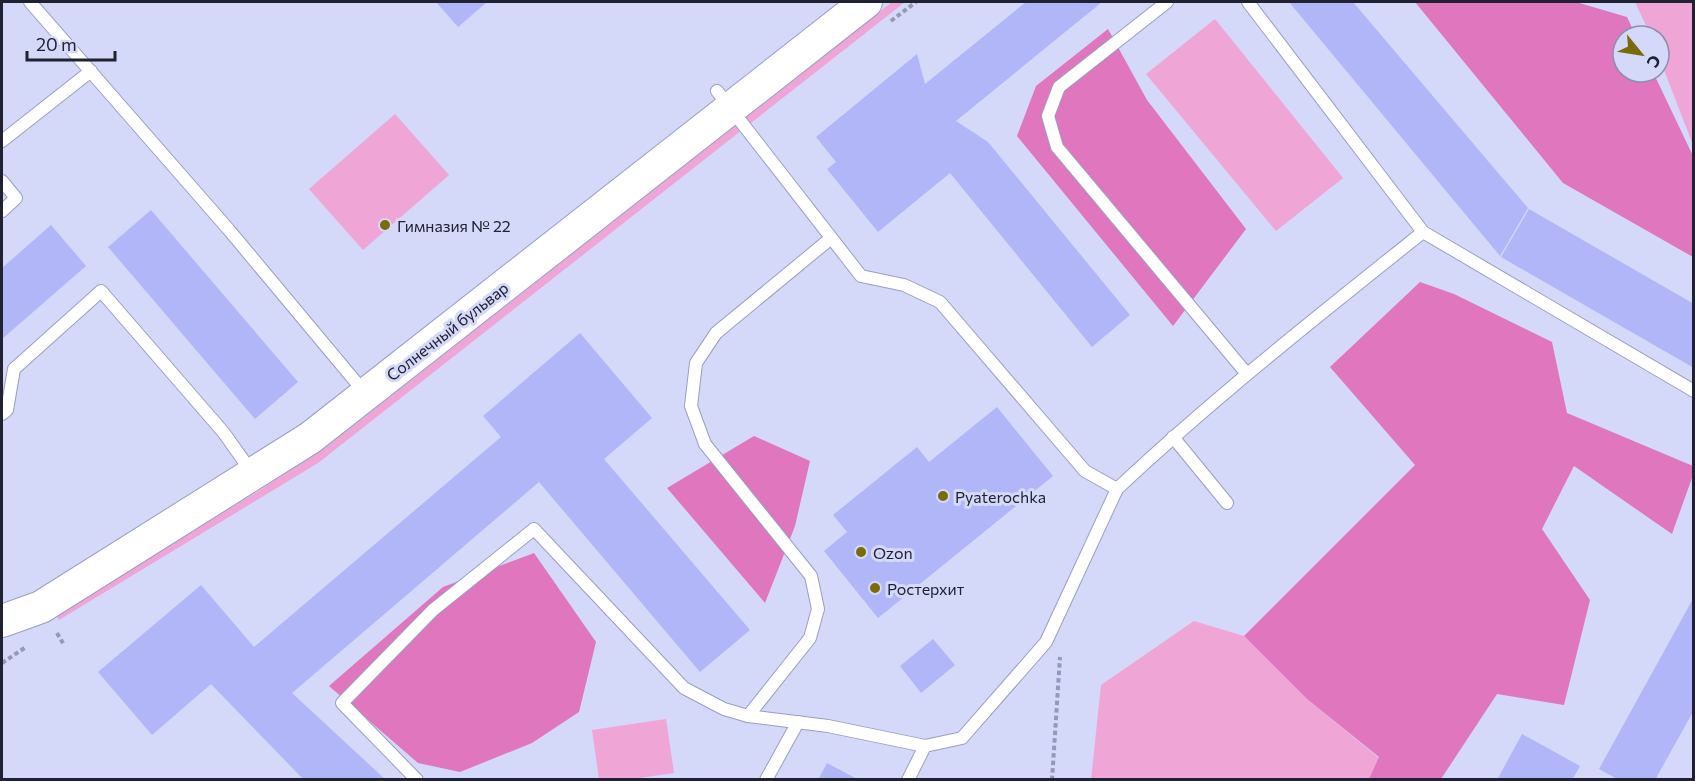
<svg xmlns="http://www.w3.org/2000/svg" width="1695" height="781" font-family="Commissioner,sans-serif">
	<style>
		.green { fill: #efa5d5 }
		.forest { fill: #df76be }
		.building { fill: #b1b6f8 }
		.lines { fill: none; stroke-linecap: round; stroke-linejoin: round }
		.service-casing { stroke: #9a9ec6; stroke-width: 14 }
		.tertiary-casing { stroke: #9a9ec6; stroke-width: 34 }
		.path { stroke: #9699b4; stroke-width: 4; stroke-dasharray: 4.5 3; stroke-linecap: butt }
		.service { stroke: #fff; stroke-width: 12 }
		.tertiary { stroke: #fff; stroke-width: 32 }
		.poi-dot { fill: #796c05; stroke: #d4d8f9; stroke-width: 2 }
		.labels { text-anchor: middle; dominant-baseline: central; stroke-width: 6; stroke-linejoin: round; paint-order: stroke }
		.poi-label { font-size: 16px; fill: #202231; stroke: #d4d8f9; text-anchor: start }
		.street-label { font-size: 16px; fill: #202231; stroke: #d4d8f9 }
	</style>
	<rect width="100%" height="100%" fill="#d4d8f9"/>
	<g class="green">
		<path d="M892,2h13l-587,461 -259,157 -4,-8 202,-120 72,-47z"/>
		<path d="M1635,2h58v143l-34,-88v-21h-8z"/>
		<path d="M1215,19l128,159 -67,53 -130,-157z"/>
		<path d="M395,114l54,61 -86,75 -54,-61z"/>
		<path d="M1194,621l50,15 63,63 72,59 -10,21 -278,1 10,-95z"/>
		<path d="M666,719l8,54 -42,6h-33l-7,-49z"/>
	</g>
	<g class="forest">
		<path d="M1415,2h161l51,15 9,19h-13v36h30l40,84v101l-130,-74z"/>
		<path d="M1108,29l39,71 99,129 -73,97 -156,-190 19,-50z"/>
		<path d="M1420,282l34,12 98,48 15,71 126,53v9l-21,59 -98,-68 -32,63 48,71 -26,105 -67,-11 -56,85h-72l10,-22 -72,-58 -63,-63 171,-171 -85,-98z"/>
		<path d="M754,436l56,25 -15,65 -30,77 -98,-115z"/>
		<path d="M534,553l62,89 -17,70 -47,31 -72,29 -42,-9 -89,-77 114,-99z"/>
	</g>
	<g class="building">
		<path d="M436,2h51l-29,25z"/>
		<path d="M1026,2h76l-146,119 32,21 142,173 -38,32 -142,-174 -72,59 -51,-63 9,-7 -20,-25 101,-83 8,30z"/>
		<path d="M1289,2h64l175,206 -28,48z"/>
		<path d="M1529,209l165,95v64l-193,-111z"/>
		<path d="M151,210l147,172 -43,37 -147,-172z"/>
		<path d="M51,225l35,41 -84,73v-71z"/>
		<path d="M580,333l72,85 -48,41 146,171 -50,42 -161,-190 -247,211 94,87h-82l-93,-96 -59,51 -54,-63 103,-87 53,62 247,-210 -18,-21z"/>
		<path d="M997,407l56,69 -175,142 -54,-67 23,-19 -14,-17 84,-68 12,15z"/>
		<path d="M1694,597v113l-39,70h-36l-20,-11z"/>
		<path d="M933,639l22,26 -34,28 -21,-27z"/>
		<path d="M1522,734l58,32 -8,14h-75z"/>
		<path d="M827,763l32,17h-41z"/>
	</g>
	<g class="lines">
		<g class="service-casing">
			<g id="service">
				<path d="M30,2l199,228 136,163"/>
				<path d="M1167,2l-108,85 -11,29 9,31 190,227"/>
				<path d="M1248,2l175,230"/>
				<path d="M717,91l144,185 43,9 36,17 145,169 32,18c97,-91 202,-174 306,-257l271,159"/>
				<path d="M2,141l89,-70"/>
				<path d="M2,181l14,17 -14,13"/>
				<path d="M2,414l5,-4 7,-41 87,-78 123,142 29,41"/>
				<path d="M1173,437l54,66"/>
				<path d="M748,716l62,-78 8,-29 -7,-33 -106,-132 -14,-38 5,-43 20,-30 114,-94"/>
				<path d="M417,780l-75,-77 91,-93 101,-81 150,159 40,21 24,7 80,10 97,20"/>
				<path d="M766,780l32,-58"/>
				<path d="M908,780l17,-34 37,-8 84,-96 71,-153"/>
			</g>
		</g>
		<g class="tertiary-casing">
			<path id="tertiary" d="M2,621l39,-14 269,-169 556,-436"/>
		</g>
		<g class="path">
			<path d="M891,21l25,-19"/>
			<path d="M57,633l7,12"/>
			<path d="M2,663l24,-16"/>
			<path d="M1052,780l8,-123"/>
		</g>
		<use href="#service" class="service"/>
		<use href="#tertiary" class="tertiary"/>
	</g>
	<g class="poi-dot">
		<circle cx="385" cy="225" r="6"/>
		<circle cx="943" cy="496" r="6"/>
		<circle cx="861" cy="552" r="6"/>
		<circle cx="875" cy="588" r="6"/>
	</g>
	<g class="labels">
		<g class="poi-label">
			<text x="397" y="225">Гимназия № 22</text>
			<text x="955" y="496">Pyaterochka</text>
			<text x="873" y="552">Ozon</text>
			<text x="887" y="588">Ростерхит</text>
		</g>
		<g class="street-label">
			<text transform="translate(447 331) rotate(-38)">Солнечный бульвар</text>
		</g>
	</g>
	<rect width="1695" height="781" fill="none" stroke="#202231" stroke-width="6"/>
	<g transform="translate(1641 54) rotate(120)"><circle r="28" fill="#d4d8f9" stroke="#8c8fa9" stroke-width="1.5"/>
	<path d="M0-4.5L10 22L0 15L-10 22Z" fill="#796c05"/>
	<text y="-9" font-size="16" font-weight="bold" text-anchor="middle" fill="#202231">С</text>
	</g>
	<path d="M27 51v9h88v-9" fill="none" stroke="#202231" stroke-width="3"/>
	<text x="36" y="51" font-size="18" fill="#202231" stroke="#d4d8f9" stroke-width="4.5" paint-order="stroke">20 m</text>
</svg>
